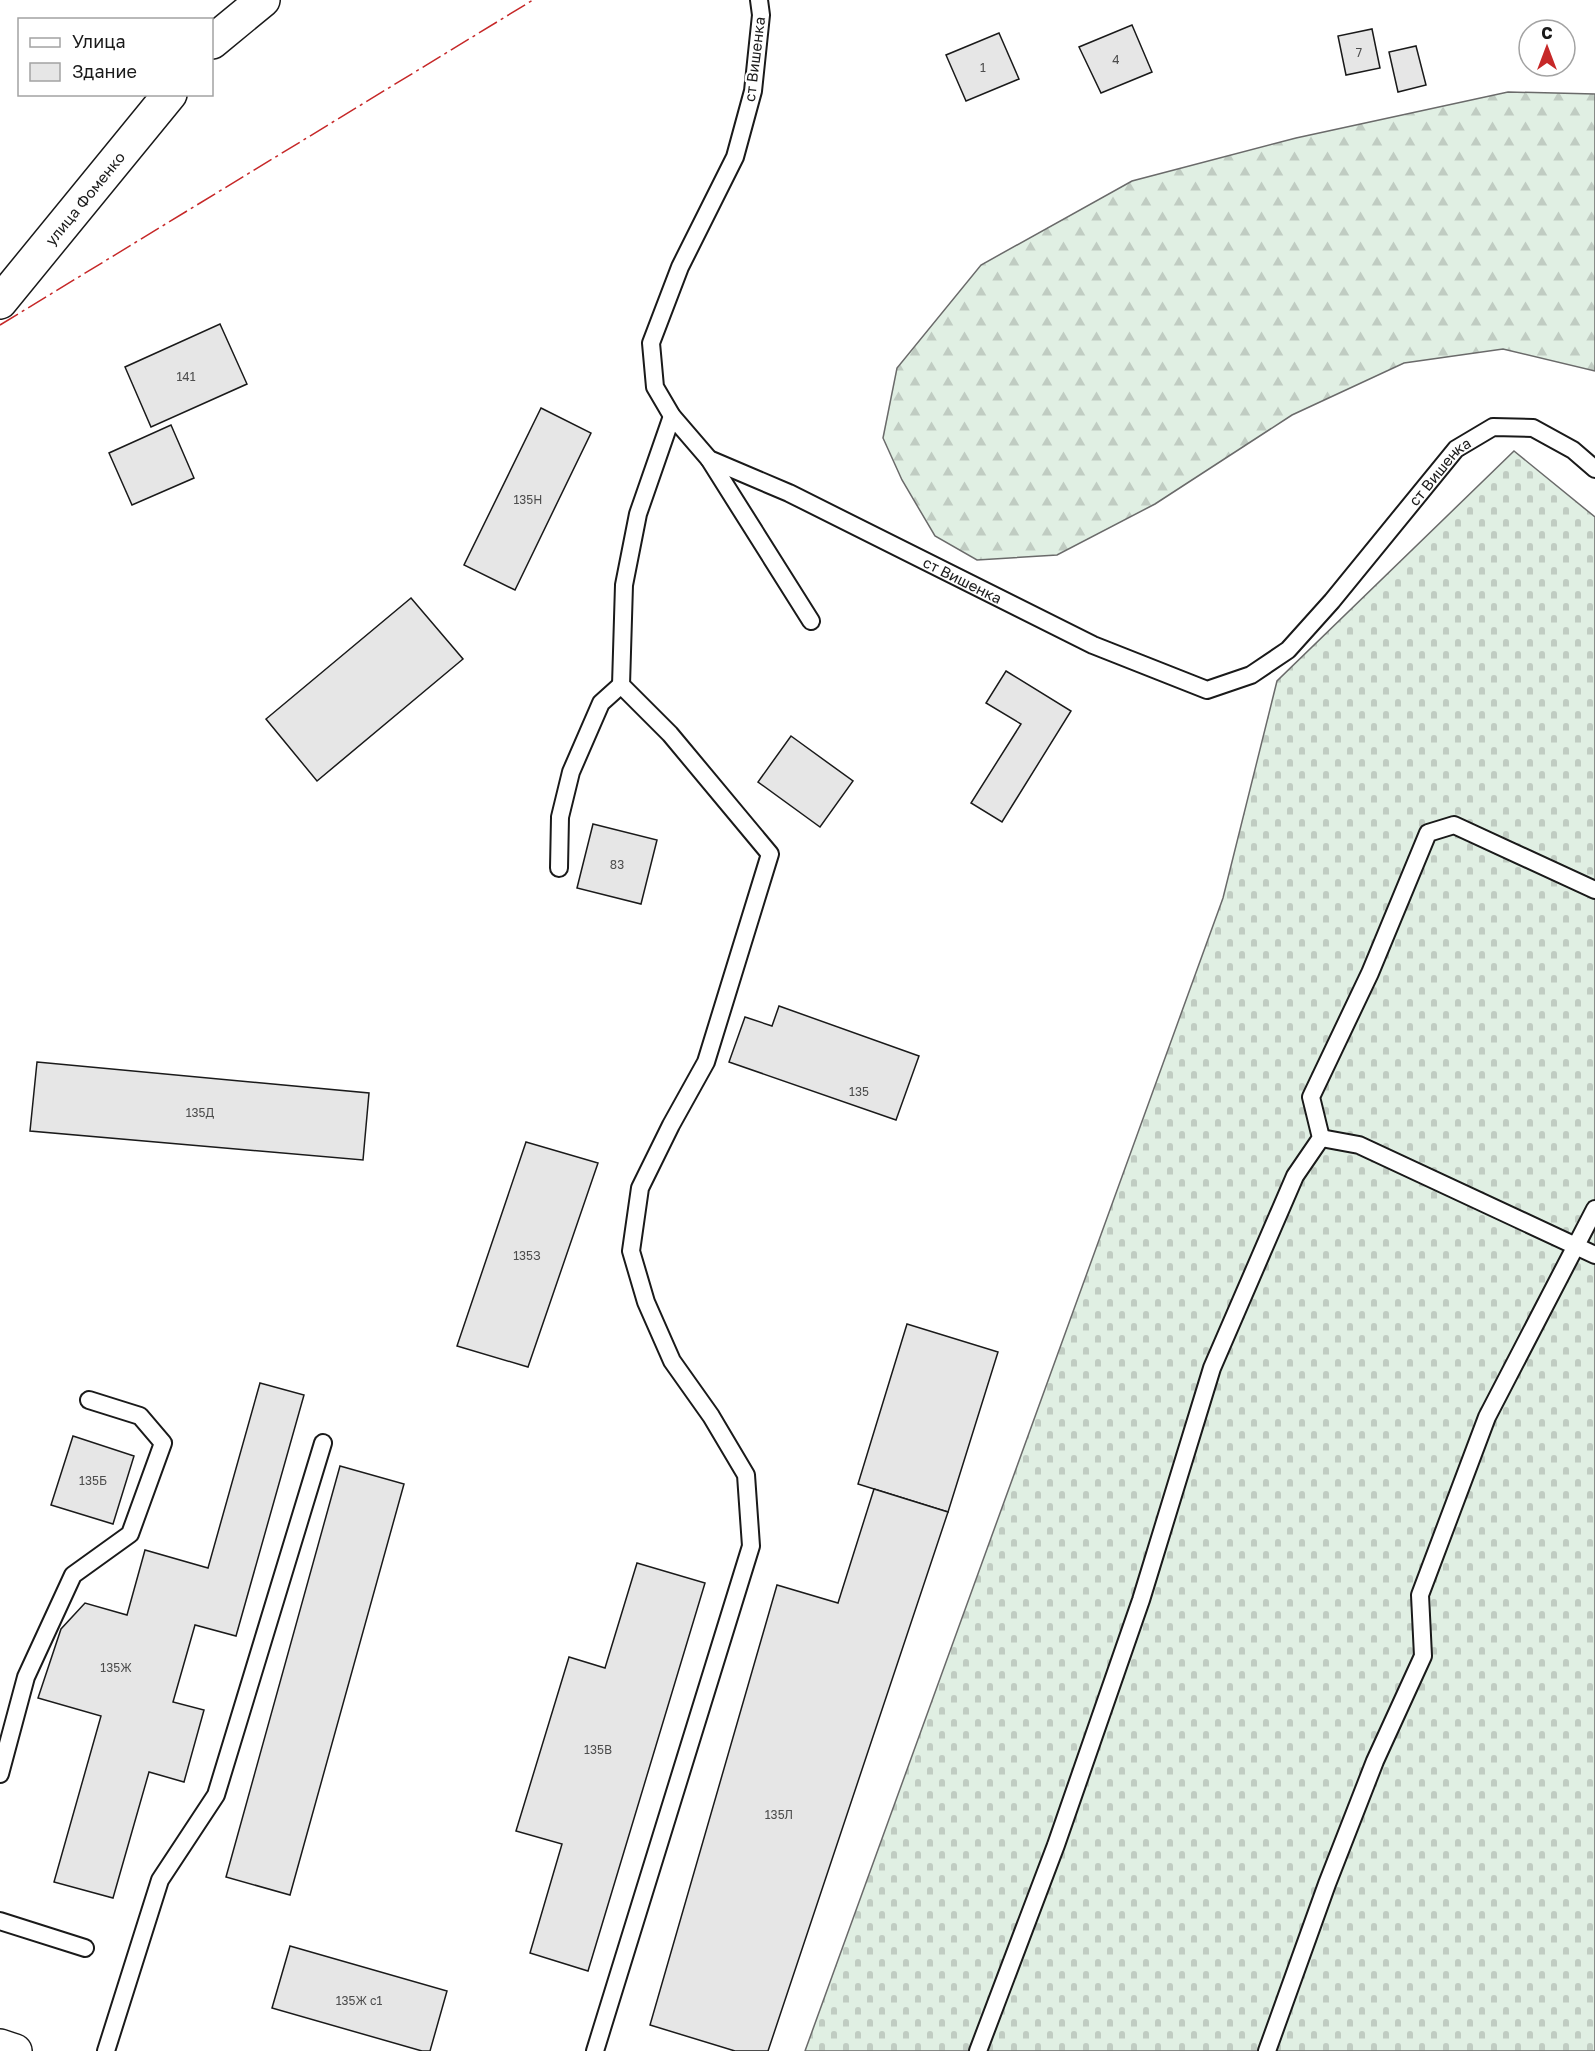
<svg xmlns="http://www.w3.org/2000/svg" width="1595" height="2051" font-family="'Golos Text',sans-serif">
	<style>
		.forest { fill: url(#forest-firs); stroke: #6a6a6a; stroke-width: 1.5 }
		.cemetery { fill: url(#cemetery-stones); stroke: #6a6a6a; stroke-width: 1.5 }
		.building { fill: #e6e6e6; stroke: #1a1a1a; stroke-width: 1.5 }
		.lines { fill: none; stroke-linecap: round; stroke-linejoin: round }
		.lane-casing { stroke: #1a1a1a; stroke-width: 20 }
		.street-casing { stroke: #1a1a1a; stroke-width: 36 }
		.lane { stroke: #fff; stroke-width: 16 }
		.street { stroke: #fff; stroke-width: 33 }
		.power { stroke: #c62828; stroke-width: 1.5; stroke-dasharray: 21 4.5 3 4.5; stroke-linecap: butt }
		.labels { text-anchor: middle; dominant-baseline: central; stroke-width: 4.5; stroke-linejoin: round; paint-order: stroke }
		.number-label { font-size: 12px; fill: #4d4d4d }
		.street-label { font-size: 15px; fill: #1a1a1a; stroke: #fff }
	</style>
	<defs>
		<pattern id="forest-firs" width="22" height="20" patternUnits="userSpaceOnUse" patternTransform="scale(1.5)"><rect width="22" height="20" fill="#e0efe3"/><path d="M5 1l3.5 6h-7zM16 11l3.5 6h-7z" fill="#c0ccc2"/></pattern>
		<pattern id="cemetery-stones" width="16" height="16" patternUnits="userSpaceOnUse" patternTransform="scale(1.5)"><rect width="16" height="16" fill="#e0efe3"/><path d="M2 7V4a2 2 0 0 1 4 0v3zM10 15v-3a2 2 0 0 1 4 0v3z" fill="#c0ccc2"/></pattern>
	</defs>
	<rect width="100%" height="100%" fill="#fff"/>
	<path class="forest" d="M1508,92l87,2v277l-92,-22 -99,14 -112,52 -137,89 -98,51 -80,5 -42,-24 -33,-56 -19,-42 14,-70 84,-103 151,-84 164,-43z"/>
	<path class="cemetery" d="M1514,451l81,66v1534h-790l418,-1153 54,-217z"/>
	<g class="building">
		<path d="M1132,25l20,47 -51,21 -22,-46z"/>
		<path d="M1372,29l8,39 -34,7 -8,-39z"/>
		<path d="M999,33l20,46 -53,22 -20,-46z"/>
		<path d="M1416,46l10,39 -28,7 -9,-40z"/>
		<path d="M220,324l27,60 -96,43 -26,-60z"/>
		<path d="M541,408l50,25 -76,157 -51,-25z"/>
		<path d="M171,425l23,53 -62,27 -23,-52z"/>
		<path d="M411,598l52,61 -146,122 -51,-62z"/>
		<path d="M1006,671l65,40 -69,111 -31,-19 50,-79 -35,-21z"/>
		<path d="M791,736l62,45 -33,46 -62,-45z"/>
		<path d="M593,824l64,16 -16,64 -64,-16z"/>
		<path d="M779,1006l140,50 -23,64 -167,-58 16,-45 27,9z"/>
		<path d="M37,1062l332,31 -6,67 -333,-29z"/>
		<path d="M526,1142l72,21 -70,204 -71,-21z"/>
		<path d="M907,1324l91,28 -50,160 -90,-28z"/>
		<path d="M260,1383l44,12 -68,241 -41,-11 -22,77 31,8 -20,72 -35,-10 -36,126 -59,-16 47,-166 -63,-18 23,-69 24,-26 42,12 18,-65 63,18z"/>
		<path d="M73,1436l61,20 -21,68 -62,-19z"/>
		<path d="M340,1466l64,18 -114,411 -64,-18z"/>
		<path d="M874,1489l74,23 -180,539h-33l-85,-26 127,-440 61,18z"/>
		<path d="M637,1563l68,20 -117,388 -58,-18 32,-109 -46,-13 53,-174 36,11z"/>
		<path d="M290,1946l157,45 -17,60h-8l-150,-43z"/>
	</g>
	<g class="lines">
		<g class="lane-casing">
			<g id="lane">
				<path id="s1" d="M759,0l2,15 -8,76 -18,66 -55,110 -29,76 4,44 17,29 37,43 80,34 304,152 114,45 44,-15 37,-25 44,-49 124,-152 37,-22 40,1 40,22 22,19"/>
				<path d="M709,459l102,162"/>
				<path d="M559,868l1,-51 11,-45 30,-69 20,-18"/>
				<path d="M1321,1138l38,7 236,110"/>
				<path d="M0,1774l26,-97 47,-102 57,-41 33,-91 -23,-27 -51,-16"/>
				<path d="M0,1921l85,27"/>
				<path d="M106,2051l54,-171 56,-85 107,-352"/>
				<path d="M595,2051l156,-505 -5,-71 -35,-59 -39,-55 -26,-59 -15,-51 9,-63 31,-63 35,-63 64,-208 -100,-120 -49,-49 3,-100 14,-71 34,-98"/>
				<path d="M978,2051l78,-206 85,-245 71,-232 83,-192 26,-38 -10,-41 59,-124 58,-140 26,-8 141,65"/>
				<path d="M1267,2051l60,-167 48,-123 48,-105 -3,-61 67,-178 108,-208"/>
			</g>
		</g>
		<g class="street-casing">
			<g id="street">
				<path d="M212,42l51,-42"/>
				<path id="s2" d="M0,302l170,-208"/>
				<path d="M0,2046l15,5"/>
			</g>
		</g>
		<use href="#lane" class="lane"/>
		<use href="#street" class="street"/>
		<path class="power" d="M0,325l533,-325"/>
	</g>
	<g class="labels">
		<g class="number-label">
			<text x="1359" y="52">7</text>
			<text x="1116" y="59">4</text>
			<text x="983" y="67">1</text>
			<text x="186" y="376">141</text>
			<text x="528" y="499">135Н</text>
			<text x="617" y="864">83</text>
			<text x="859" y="1091">135</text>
			<text x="200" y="1112">135Д</text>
			<text x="527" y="1255">135З</text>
			<text x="93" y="1480">135Б</text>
			<text x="116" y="1667">135Ж</text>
			<text x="598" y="1749">135В</text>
			<text x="779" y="1814">135Л</text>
			<text x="359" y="2000">135Ж с1</text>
		</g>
		<g class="street-label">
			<text transform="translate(754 59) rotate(-83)">ст Вишенка</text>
			<text stroke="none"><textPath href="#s2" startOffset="134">улица Фоменко</textPath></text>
			<text stroke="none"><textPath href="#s1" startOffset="1374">ст Вишенка</textPath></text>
			<text stroke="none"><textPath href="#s1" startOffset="780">ст Вишенка</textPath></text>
		</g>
	</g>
	<rect x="18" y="18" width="195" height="78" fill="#ffffff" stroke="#a3a3a3" stroke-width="1.5"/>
	<rect x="30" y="38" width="30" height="9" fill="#ffffff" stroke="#a3a3a3" stroke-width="1.5"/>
	<text x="72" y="48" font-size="18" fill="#1a1a1a">Улица</text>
	<rect x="30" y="63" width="30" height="18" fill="#e6e6e6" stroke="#a3a3a3" stroke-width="1.5"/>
	<text x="72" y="78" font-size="18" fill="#1a1a1a">Здание</text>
	<g transform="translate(1547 48)"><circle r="28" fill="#ffffff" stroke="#a3a3a3" stroke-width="1.5"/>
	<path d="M0-4.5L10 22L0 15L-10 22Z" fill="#c62828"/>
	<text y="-9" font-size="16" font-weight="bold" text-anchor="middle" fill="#1a1a1a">С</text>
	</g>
</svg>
